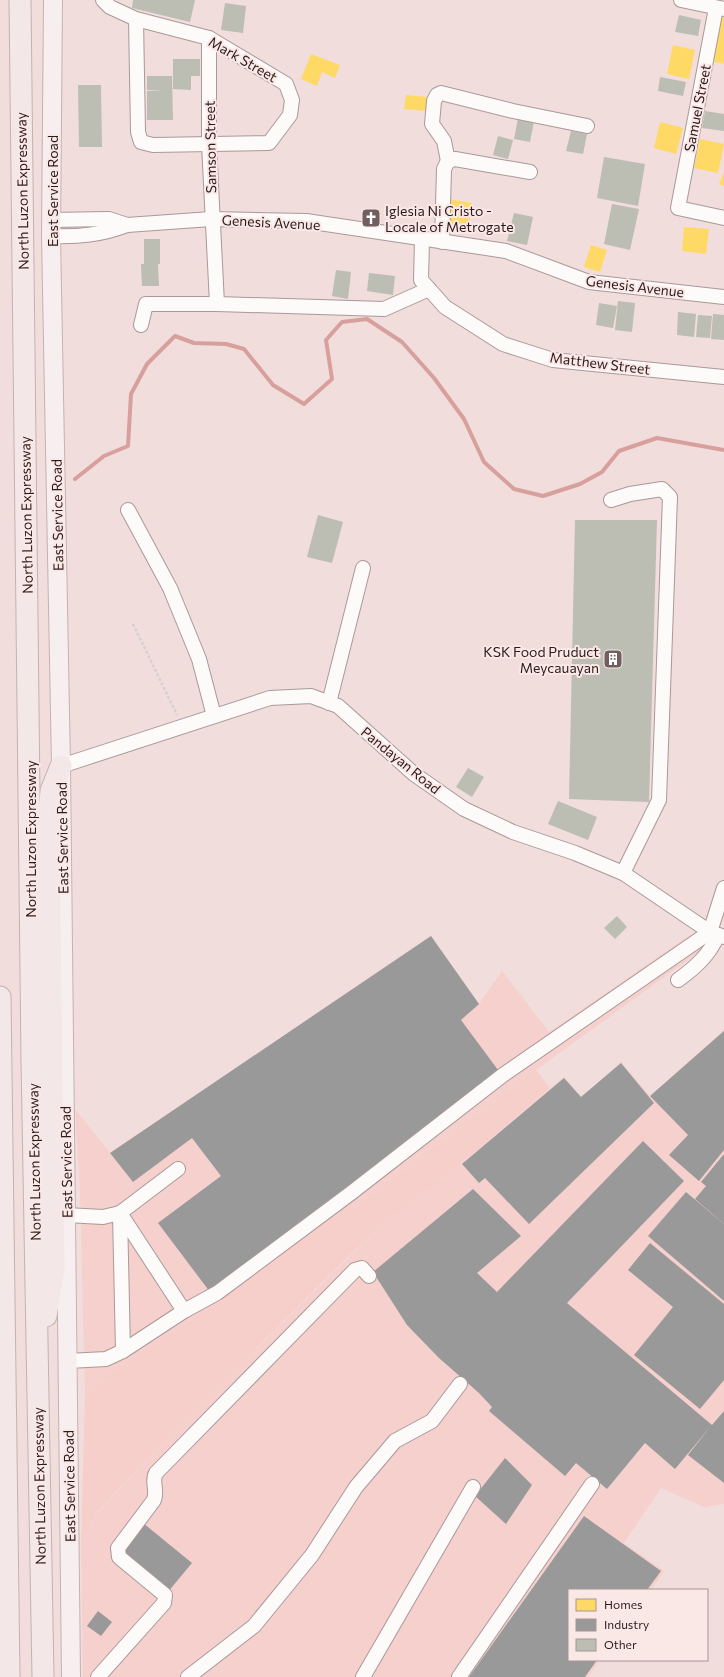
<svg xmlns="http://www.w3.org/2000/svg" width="724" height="1677" font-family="Commissioner,sans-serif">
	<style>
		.built { fill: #f5d0cd }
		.green { fill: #f6ceca }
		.homes { fill: #ffd966 }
		.industry { fill: #999 }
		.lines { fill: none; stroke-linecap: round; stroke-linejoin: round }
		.stream { stroke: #d7a09d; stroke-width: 4 }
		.building { fill: #bcbdb3 }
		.minor-casing { stroke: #aa9998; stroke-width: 16 }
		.major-casing { stroke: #c5b2b0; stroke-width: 20 }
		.highway-casing { stroke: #c5b2b0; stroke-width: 23 }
		.path { stroke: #d6d0d0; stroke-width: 2.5; stroke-dasharray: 3 2; stroke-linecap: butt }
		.minor { stroke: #fdfafa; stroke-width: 14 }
		.major { stroke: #f7efef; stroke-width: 18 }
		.highway { stroke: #f4e7e7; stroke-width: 21 }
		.labels { text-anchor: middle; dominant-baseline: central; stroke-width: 4; stroke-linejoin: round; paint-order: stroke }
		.street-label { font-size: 14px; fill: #2b1b1a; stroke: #fae8e7 }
		.poi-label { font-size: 14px; fill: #2b1b1a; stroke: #fae8e7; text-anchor: start }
	</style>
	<rect width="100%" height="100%" fill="#f1dddb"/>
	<g class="built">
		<path d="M690,935l17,11 -171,124 -182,139 -6,-7 -129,99 -90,60 -44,34 -5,-205 -5,-81 35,44 321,-217 48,68 23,-33 47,61z"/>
		<path d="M724,1030v474l-20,3 -43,-19 -37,55 40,28 -13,19h-82v70h31l-12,17h-505l-2,-129 14,-33 118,-124 177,-174 72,-54 102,-86 17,20 40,-35 29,34z"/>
	</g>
	<path class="green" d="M536,1070l14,18 -88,75 -72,54 -45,43 -132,131 -118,123 -14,34 4,-153 44,-34 90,-60 129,-100 6,8z"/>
	<g class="homes">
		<path d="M721,13l3,1v50l-13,-3z"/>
		<path d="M673,45l22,5 -6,29 -22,-5z"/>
		<path d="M311,54l29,11 -5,13 -13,-6 -5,14 -16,-7z"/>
		<path d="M406,95l23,2 -1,14 -24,-2z"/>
		<path d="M660,122l23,6 -7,26 -22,-6z"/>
		<path d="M700,139l24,5 -6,29 -24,-5z"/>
		<path d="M724,172v14l-5,-2z"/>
		<path d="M448,199l24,4 -4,25 -24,-4z"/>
		<path d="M684,227l25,2 -3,25 -24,-3z"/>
		<path d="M591,245l16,5 -7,22 -16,-5z"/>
	</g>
	<g class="industry">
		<path d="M431,936l48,68 -18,16 40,54 -291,218 -52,-69 63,-47 -29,-38 -59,44 -23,-29z"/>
		<path d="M724,1031v119l-25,31 -30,-26 19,-20 -38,-39z"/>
		<path d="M621,1063l33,40 -125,121 -44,-46 -6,5 -17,-19 102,-86 17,19z"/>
		<path d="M643,1141l41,40 -117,122 145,122 12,-14v72l-36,-28 23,-29 -36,43 -30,-26 -38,46 -31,-26 -11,13 -76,-65 3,-4 -13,-14 -40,-35 -32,-33 -34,-53 100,-83 48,47 -44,37 20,19z"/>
		<path d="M724,1154v70l-29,-25 11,-13 -5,-4z"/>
		<path d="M686,1192l38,32v77l-76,-65z"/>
		<path d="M650,1243l74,61v76l-24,29 -66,-54 39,-48 -45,-37z"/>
		<path d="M505,1458l27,27 -26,39 -31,-28z"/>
		<path d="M584,1516l77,55 -14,19h-78v70h28l-12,17h-116z"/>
		<path d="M143,1523l49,40 -25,30 -49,-41z"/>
		<path d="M98,1611l14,11 -11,14 -14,-10z"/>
	</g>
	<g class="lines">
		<path class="stream" d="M75,479l29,-23 24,-10 3,-52 16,-30 28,-28 19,7 32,1 18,5 29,36 31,19 28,-25 -6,-39 16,-18 25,-3 35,23 32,36 30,41 20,43 30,27 29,7 37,-12 22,-12 17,-21 38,-13 67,12"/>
	</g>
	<g class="building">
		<path d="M133,0h62l-5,22 -58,-14z"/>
		<path d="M225,3l21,3 -3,27 -22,-3z"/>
		<path d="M679,15l22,5 -3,16 -23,-4z"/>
		<path d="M173,59h27v17h-9v14l-18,-1z"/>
		<path d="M147,76h25l1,44h-26v-29h17l-17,-1z"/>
		<path d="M660,77l26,5 -3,14 -25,-5z"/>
		<path d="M78,85h23l1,62h-23z"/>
		<path d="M705,111l19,3v17l-22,-3z"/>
		<path d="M518,118l16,3 -4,21 -16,-3z"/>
		<path d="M571,131l16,3 -4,20 -17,-3z"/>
		<path d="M498,136l15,4 -5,19 -15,-4z"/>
		<path d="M604,157l41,7 -7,42 -41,-8z"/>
		<path d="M612,204l27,5 -9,41 -26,-6z"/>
		<path d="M514,213l19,4 -6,28 -20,-4z"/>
		<rect x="144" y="239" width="16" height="25"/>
		<path d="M141,264h17l1,22h-17z"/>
		<path d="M336,270l15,2 -3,27 -16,-3z"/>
		<path d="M369,273l26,3 -2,19 -26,-4z"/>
		<path d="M618,301l17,2 -3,29 -17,-2z"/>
		<path d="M599,303l18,3 -4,22 -17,-3z"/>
		<path d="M678,312l18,2 -2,23 -17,-2z"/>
		<path d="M713,314l11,1v25l-13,-1z"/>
		<path d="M698,315l14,1 -2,22 -14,-1z"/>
		<path d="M318,515l25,7 -11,41 -25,-6z"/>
		<path d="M575,520h82l-8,282 -80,-3z"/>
		<path d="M468,768l16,9 -12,20 -16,-10z"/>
		<path d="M558,801l39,16 -9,23 -40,-16z"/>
		<path d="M617,916l10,11 -12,12 -11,-11z"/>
	</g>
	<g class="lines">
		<g class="minor-casing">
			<g id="minor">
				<path d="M103,0l7,7 26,12 73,19 77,46 6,16 -2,15 -21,28 -116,2 -12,-3 -3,-10 -2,-113"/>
				<path d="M681,0l43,9"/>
				<path d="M716,8l-38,200 46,10"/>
				<path d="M209,38v106l8,160"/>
				<path d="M448,161l-4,-20 -12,-17 2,-23 3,-6 4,-2 72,18 74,15"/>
				<path d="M51,220l58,-1 18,6 84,-6 95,2 200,30 83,31 135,15"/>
				<path d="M51,236c27,1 50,-1 76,-11"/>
				<path d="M422,240l-1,40 24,27 58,37 50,16 171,17"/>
				<path d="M442,242l2,-73 4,-8 7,-2 75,13"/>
				<path d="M141,325l5,-21h71l167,5 45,-20"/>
				<path d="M611,500l19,-6 32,-5 8,8 -11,303 -36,73"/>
				<path d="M128,510l42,78 29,71 15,57"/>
				<path d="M329,703l34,-135"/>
				<path d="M61,766l209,-68 41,-2 27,10 76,68 50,35 49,23 62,21 48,20 87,59 14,5"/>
				<path d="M678,980c18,-13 31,-25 40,-45"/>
				<path d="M178,1169l-58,44 64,98"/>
				<path d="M66,1215l37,2 17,-4 3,138"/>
				<path d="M68,1361l38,-2 17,-8 61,-40 33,-18 134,-100 152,-118 207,-143 14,-44"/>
				<path d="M98,1677l66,-74 1,-8 -46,-38 -1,-9 36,-48c4,-10 -3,-18 2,-27l199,-203 7,-2 7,8"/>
				<path d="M188,1677l66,-51 58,-71 44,-68 39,-46 37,-20 28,-37"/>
				<path d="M363,1677l110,-190"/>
				<path d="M459,1677l133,-193"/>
			</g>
		</g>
		<g class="major-casing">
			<path id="major" d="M53,0l-2,236 10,530 10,911"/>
		</g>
		<g class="highway-casing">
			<g id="highway">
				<path d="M20,0l12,1061 11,616"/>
				<path d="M0,997l9,680"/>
				<path d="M46,1316l8,-48 -5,-456 2,-21 10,-25"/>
			</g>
		</g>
		<path class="path" d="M133,624l44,91"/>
		<use href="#minor" class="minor"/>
		<use href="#major" class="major"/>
		<use href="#highway" class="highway"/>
	</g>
	<defs>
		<g id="church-square" transform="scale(1)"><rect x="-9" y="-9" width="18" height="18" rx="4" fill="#705f5e" stroke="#fae8e7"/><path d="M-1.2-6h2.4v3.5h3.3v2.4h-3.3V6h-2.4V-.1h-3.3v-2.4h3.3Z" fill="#fff"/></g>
		<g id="building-square" transform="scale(1)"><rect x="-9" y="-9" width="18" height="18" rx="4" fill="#705f5e" stroke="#fae8e7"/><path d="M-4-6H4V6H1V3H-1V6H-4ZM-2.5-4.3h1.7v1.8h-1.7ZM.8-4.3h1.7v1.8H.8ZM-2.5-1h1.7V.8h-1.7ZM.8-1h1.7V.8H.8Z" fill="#fff"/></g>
	</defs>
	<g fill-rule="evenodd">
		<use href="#church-square" x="371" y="218"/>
		<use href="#building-square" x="613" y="659"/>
	</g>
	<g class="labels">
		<g class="street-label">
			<text transform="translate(243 59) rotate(30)">Mark Street</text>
			<text transform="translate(697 108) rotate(-79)">Samuel Street</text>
			<text transform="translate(210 147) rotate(-91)">Samson Street</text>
			<text transform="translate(22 191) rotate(-91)">North Luzon Expressway</text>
			<text transform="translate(52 191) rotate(-90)">East Service Road</text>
			<text transform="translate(271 222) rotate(3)">Genesis Avenue</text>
			<text transform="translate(635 286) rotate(7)">Genesis Avenue</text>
			<text transform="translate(600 363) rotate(7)">Matthew Street</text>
			<text transform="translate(26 515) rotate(-91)">North Luzon Expressway</text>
			<text transform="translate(57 515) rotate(-91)">East Service Road</text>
			<text transform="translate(401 760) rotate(39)">Pandayan Road</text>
			<text transform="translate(62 838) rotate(-91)">East Service Road</text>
			<text transform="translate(30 839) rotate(-90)">North Luzon Expressway</text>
			<text transform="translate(34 1162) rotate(-91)">North Luzon Expressway</text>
			<text transform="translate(66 1162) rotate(-91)">East Service Road</text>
			<text transform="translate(39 1486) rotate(-91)">North Luzon Expressway</text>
			<text transform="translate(69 1486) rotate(-91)">East Service Road</text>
		</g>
		<g class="poi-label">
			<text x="385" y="210">Iglesia Ni Cristo -<tspan x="385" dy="16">Locale of Metrogate</tspan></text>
			<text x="599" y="651" text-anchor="end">KSK Food Pruduct<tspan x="599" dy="16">Meycauayan</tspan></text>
		</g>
	</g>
	<rect x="568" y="1589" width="140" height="72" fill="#fae8e7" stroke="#a79695"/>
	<rect x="576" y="1599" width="20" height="12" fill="#ffd966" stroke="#a79695"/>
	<text x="604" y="1609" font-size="12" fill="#2b1b1a">Homes</text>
	<rect x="576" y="1619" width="20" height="12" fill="#999999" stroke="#a79695"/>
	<text x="604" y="1629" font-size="12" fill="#2b1b1a">Industry</text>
	<rect x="576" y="1639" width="20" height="12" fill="#bcbdb3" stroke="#a79695"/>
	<text x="604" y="1649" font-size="12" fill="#2b1b1a">Other</text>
</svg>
